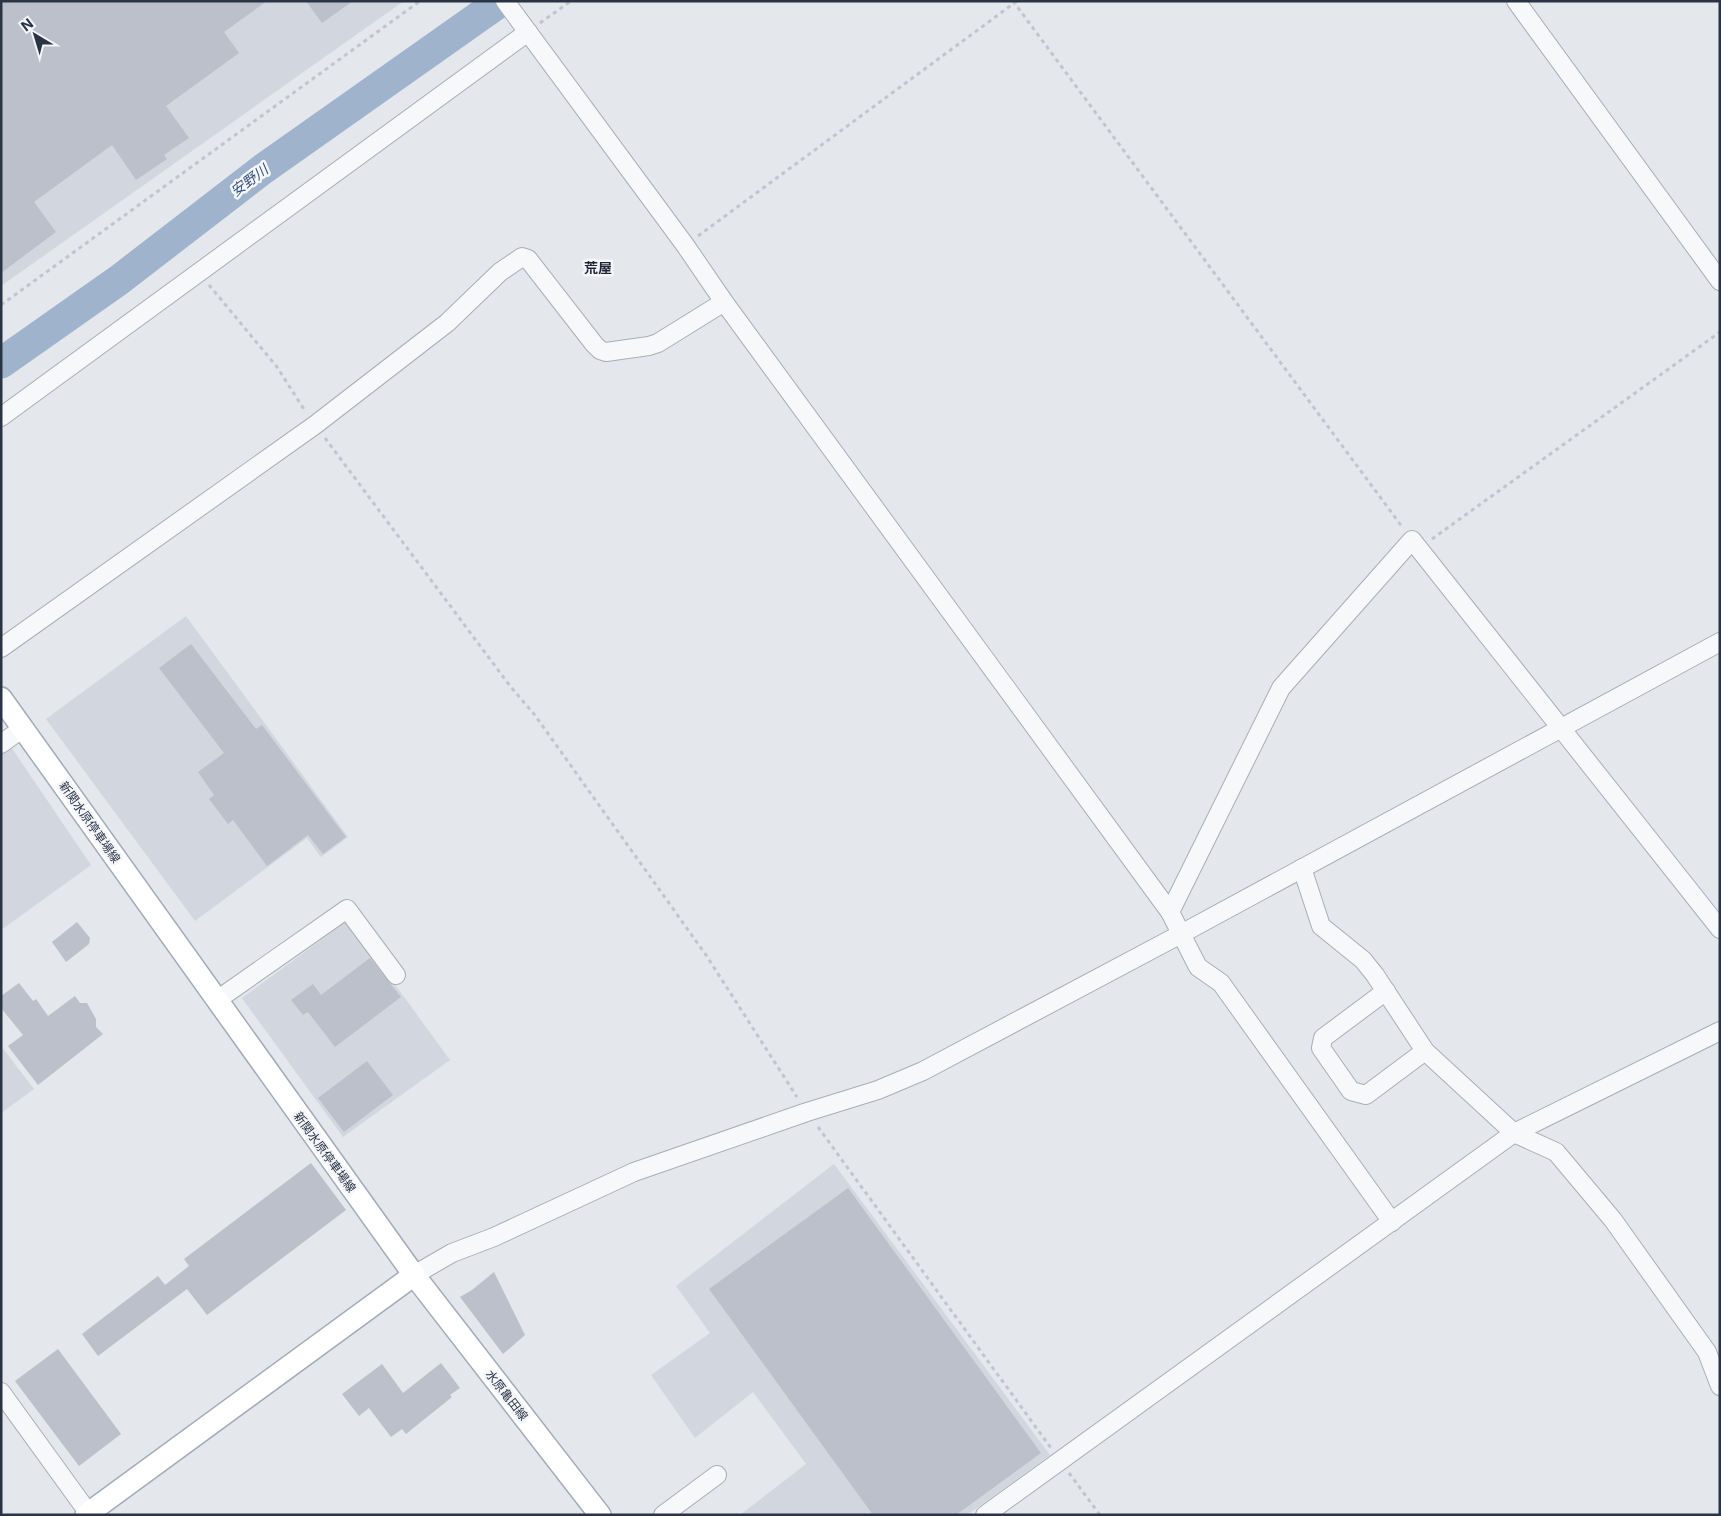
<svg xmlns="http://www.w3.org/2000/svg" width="1721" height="1516" font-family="Inter,'Noto Sans JP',sans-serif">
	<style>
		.built { fill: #d2d6de }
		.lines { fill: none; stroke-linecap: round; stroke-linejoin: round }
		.river { stroke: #9fb4cc; stroke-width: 31 }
		.building { fill: #bbc0ca }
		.minor-casing { stroke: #a9aeb7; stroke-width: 20 }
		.major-casing { stroke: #a3abb8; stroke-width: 24 }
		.path { stroke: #c2c5cb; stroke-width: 3; stroke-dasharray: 4 4; stroke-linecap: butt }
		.minor { stroke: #f7f8fa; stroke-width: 18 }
		.major { stroke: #fff; stroke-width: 21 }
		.labels { text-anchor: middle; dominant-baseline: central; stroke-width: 5; stroke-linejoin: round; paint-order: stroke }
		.street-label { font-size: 12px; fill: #2b3445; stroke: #f4f6f9 }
		.water-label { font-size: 14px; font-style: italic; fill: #34527a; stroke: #f4f6f9 }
		.neighbourhood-label { font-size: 14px; font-weight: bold; fill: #1d2536; stroke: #f4f6f9 }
	</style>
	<rect width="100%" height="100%" fill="#e4e7ec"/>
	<g class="built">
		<path d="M1,1h403l-403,285z"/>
		<path d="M186,616l162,221 -27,20 -14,-19 -112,83 -149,-202z"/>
		<path d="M11,747l80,118 -90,65v-175z"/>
		<path d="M348,920l102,140 -107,77 -101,-139z"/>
		<path d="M1,1046l33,43 -33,24z"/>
		<path d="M834,1164l216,291 -83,60h-227l66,-51 -53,-72 -58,46 -44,-63 59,-42 -34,-47z"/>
	</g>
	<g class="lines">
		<path class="river" d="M1,363l118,-83 144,-111 238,-168"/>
	</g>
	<g class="building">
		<path d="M1,1h266l-43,31 15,21 -73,53 23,32 -25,17 3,4 -31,21 -24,-35 -78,57 22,30 -55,41z"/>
		<path d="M306,1h47l-31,22z"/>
		<path d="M191,644l65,85 6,-4 84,112 -23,17 -15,-19 -41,31 -34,-46 -5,4 -19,-25 5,-4 -16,-23 26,-19 -65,-85z"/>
		<path d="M77,922l13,16 -1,6 -23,18 -14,-20z"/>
		<path d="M370,958l31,39 -66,50 -27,-35 -5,3 -12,-15 22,-16 8,11z"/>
		<path d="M19,983l14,18 3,-2 12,17 27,-20 5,7h7l9,16v8l7,7 -65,51 -30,-39 15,-11 -22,-27v-12z"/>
		<path d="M367,1061l26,34 -49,37 -26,-34z"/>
		<path d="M311,1163l35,47 -139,105 -20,-26 -89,67 -16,-22 76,-58 7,9 24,-19 -5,-7z"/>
		<path d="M848,1188l193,265 -85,62h-83l-164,-226z"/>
		<path d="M494,1272l31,63 -22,19 -43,-57 12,-7z"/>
		<path d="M58,1349l63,85 -42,32 -64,-85z"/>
		<path d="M441,1363l19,25 -10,7 2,2 -46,37 -4,-5 -11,8 -22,-29 -10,8 -17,-22 40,-30 21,29z"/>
	</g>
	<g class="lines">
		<g class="minor-casing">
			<g id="minor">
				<path d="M505,1l180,244 39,57 446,610 28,55 23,16 171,239"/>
				<path d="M1516,1l204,280"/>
				<path d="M1,417l527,-385"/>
				<path d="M1,648l314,-223 132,-102 53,-51 22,-15 6,2 66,85 6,6 6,2 43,-6 9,-3 66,-41"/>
				<path d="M1,744l22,-16"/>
				<path d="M1302,868l19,58 42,34 12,15 50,76 89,82 42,19 57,68 94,132 13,34"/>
				<path d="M1170,912l111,-224 131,-148 308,389"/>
				<path d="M1386,991l-63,47 -2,10 30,43 15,4 59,-44"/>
				<path d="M217,1000l130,-91 49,66"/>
				<path d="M414,1275l38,-22 42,-16 140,-65 173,-60 71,-22 45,-19 258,-137 539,-292"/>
				<path d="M1,1392l89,123"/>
				<path d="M663,1515l54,-40"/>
				<path d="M985,1515l529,-382 206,-102"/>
			</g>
		</g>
		<g class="major-casing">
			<g id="major">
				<path d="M1,698l413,577 186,240"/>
				<path d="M86,1515l328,-240"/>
			</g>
		</g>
		<g class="path">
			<path d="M1013,1l390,527"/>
			<path d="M540,23l31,-22"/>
			<path d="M698,236l319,-235"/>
			<path d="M209,285l68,82 28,44"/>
			<path d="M1,305l419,-304"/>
			<path d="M325,438l185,248 24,28 172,241 91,142"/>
			<path d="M1432,539l288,-207"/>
			<path d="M818,1127l233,321"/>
			<path d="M1069,1473l31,42"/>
		</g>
		<use href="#minor" class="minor"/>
		<use href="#major" class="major"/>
	</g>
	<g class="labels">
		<g class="street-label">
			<text transform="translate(90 822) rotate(55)">新関水原停車場線</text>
			<text transform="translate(325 1152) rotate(54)">新関水原停車場線</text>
			<text transform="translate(507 1395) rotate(52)">水原亀田線</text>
		</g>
		<g class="water-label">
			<text transform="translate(249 180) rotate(-37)">安野川</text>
		</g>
		<g class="neighbourhood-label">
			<text x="598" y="267">荒屋</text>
		</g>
	</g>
	<rect width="1721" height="1516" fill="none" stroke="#2b3445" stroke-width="5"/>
	<g transform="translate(35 35) rotate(322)" stroke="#f4f6f9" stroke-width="4" paint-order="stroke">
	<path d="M0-4L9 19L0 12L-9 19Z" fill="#2b3445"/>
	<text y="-8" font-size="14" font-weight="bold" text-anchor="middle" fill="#2b3445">N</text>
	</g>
</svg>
